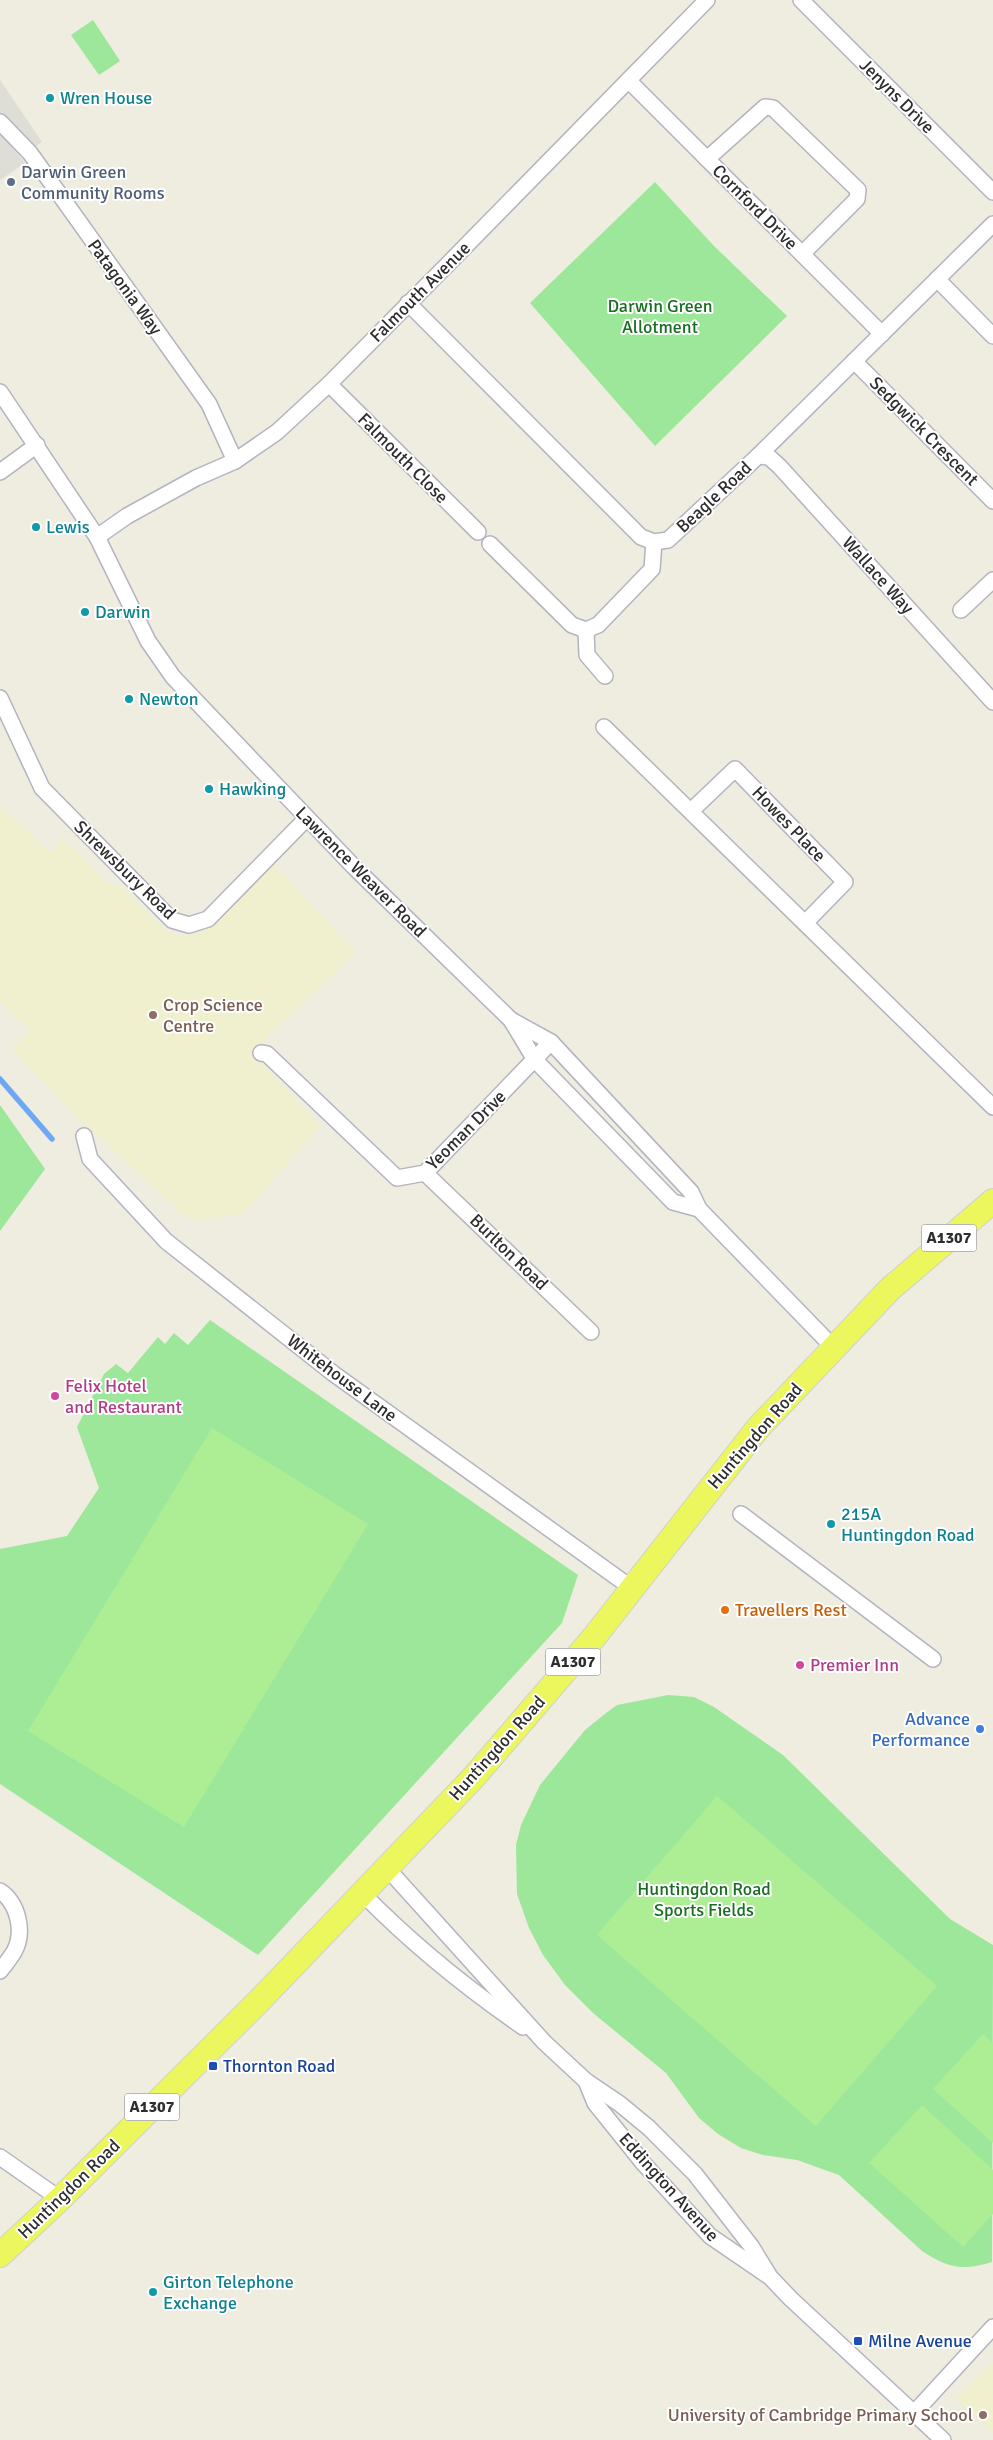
<svg xmlns="http://www.w3.org/2000/svg" width="993" height="2440" font-family="Signika,sans-serif">
	<style>
		.education { fill: #f0f0ce }
		.green { fill: #9ce799 }
		.pitch { fill: #adee95 }
		.plaza { fill: #deded6 }
		.lines { fill: none; stroke-linecap: round; stroke-linejoin: round }
		.stream { stroke: #6ea7f4; stroke-width: 5.5 }
		.street-casing { stroke: #b4b3c0; stroke-width: 18 }
		.primary-casing { stroke: #d1d1d1; stroke-width: 26 }
		.street { stroke: #fff; stroke-width: 15 }
		.primary { stroke: #ebf75c; stroke-width: 24 }
		.culture-dot { fill: #0f9aa8; stroke: #fff; stroke-width: 2 }
		.service-dot { fill: #5c6f8a; stroke: #fff; stroke-width: 2 }
		.education-dot { fill: #8d6e63; stroke: #fff; stroke-width: 2 }
		.hotel-dot { fill: #d1479c; stroke: #fff; stroke-width: 2 }
		.food-dot { fill: #e8710a; stroke: #fff; stroke-width: 2 }
		.shop-dot { fill: #3f7fe0; stroke: #fff; stroke-width: 2 }
		.transit-dot { fill: #1a4fb4; stroke: #fff; stroke-width: 2 }
		.labels { text-anchor: middle; dominant-baseline: central; stroke-width: 4; stroke-linejoin: round; paint-order: stroke }
		.shield { fill: #fff; stroke: #6c6c6c; stroke-width: 1 }
		.shield-label { font-size: 16px; font-weight: bold; fill: #2d2d2d }
		.street-label { font-size: 18px; fill: #2d2d2d; stroke: #fff }
		.culture-label { font-size: 18px; fill: #0d838f; stroke: #fff; text-anchor: start }
		.service-label { font-size: 18px; fill: #4e5e75; stroke: #fff; text-anchor: start }
		.park-label { font-size: 18px; fill: #186e21; stroke: #fff }
		.education-label { font-size: 18px; fill: #785e54; stroke: #fff; text-anchor: start }
		.hotel-label { font-size: 18px; fill: #b23c85; stroke: #fff; text-anchor: start }
		.food-label { font-size: 18px; fill: #c56008; stroke: #fff; text-anchor: start }
		.shop-label { font-size: 18px; fill: #366cbe; stroke: #fff; text-anchor: end }
		.transit-label { font-size: 18px; fill: #164399; stroke: #fff; text-anchor: start }
	</style>
	<rect width="100%" height="100%" fill="#eeeddf"/>
	<g class="education">
		<path d="M0,806l50,46 13,-14 46,47h12l42,44 13,6h15l11,-3 10,-8 62,-60 82,89 -87,82 -14,21 65,70 -77,88 -42,6 -15,-3 -107,-98 -67,-69 18,-20 -30,-29z"/>
		<path d="M993,2362v71l-38,-35z"/>
	</g>
	<g class="green">
		<path d="M93,20l27,41 -21,14 -28,-40z"/>
		<path d="M655,182l59,64 73,70 -132,130 -125,-143z"/>
		<path d="M0,1105l45,64 -45,62z"/>
		<path d="M210,1320l368,255 -16,48 -304,332 -258,-171v-235l67,-13 32,-48 -22,-61 27,-53 12,-10 12,9 30,-36 7,7 9,-11 14,12z"/>
		<path d="M668,1695l26,2 20,10 69,48 167,164 43,26 -1,317c-30,9 -44,6 -70,-11l-83,-76 -42,-15 -34,-5 -22,-7 -23,-14 -19,-16 -33,-45 -73,-60 -28,-28 -22,-30 -14,-27 -12,-34 -1,-49 5,-20 19,-40 45,-55 21,-17 11,-8z"/>
	</g>
	<g class="pitch">
		<path d="M212,1428l156,96 -184,303 -156,-96z"/>
		<path d="M717,1796l220,190 -121,140 -219,-191z"/>
		<path d="M983,2034l10,9v100l-60,-54z"/>
		<path d="M922,2105l71,65v44l-30,33 -94,-84z"/>
	</g>
	<g class="plaza">
		<path d="M0,80l42,62 -10,7 -32,-34z"/>
		<path d="M0,133l25,30 -25,17z"/>
	</g>
	<g class="lines">
		<path class="stream" d="M0,1079l52,60"/>
		<g class="street-casing">
			<g id="street">
				<path d="M801,0l192,192"/>
				<path d="M629,81l253,253"/>
				<path d="M0,122l30,31 179,251 26,57"/>
				<path d="M707,159l58,-52 8,1 85,82 -1,9 -55,55"/>
				<path d="M937,279l56,57"/>
				<path d="M408,303l233,234 13,5 14,-2 90,-84 235,-232"/>
				<path d="M854,361l139,140"/>
				<path d="M329,384l149,148"/>
				<path d="M0,392l97,145 51,104 25,36 182,191 156,152 24,40 138,142 26,7"/>
				<path d="M758,456l11,1 11,10 213,235"/>
				<path d="M0,472l37,-27"/>
				<path d="M97,537l30,-21 69,-38 39,-17 42,-29 52,-48 120,-121 258,-263"/>
				<path d="M490,544l82,81 14,5 12,-5 54,-56 2,-27"/>
				<path d="M961,610l32,-30"/>
				<path d="M586,630l1,25 18,21"/>
				<path d="M0,698l42,90 130,132 17,5 19,-6 99,-101"/>
				<path d="M604,727l389,380"/>
				<path d="M691,811l44,-42 110,113 -40,41"/>
				<path d="M511,1020l40,22 140,150 8,17 135,139"/>
				<path d="M261,1053l6,1 130,124 28,-5 126,-131"/>
				<path d="M84,1136l6,23 76,82 168,133 299,215"/>
				<path d="M425,1173l166,159"/>
				<path d="M741,1514l192,145"/>
				<path d="M386,1867l158,175 42,39 34,23 29,24 46,46 56,72 19,31 21,22 152,141"/>
				<path d="M0,1891c18,12 25,41 14,61 -4,6 -9,13 -14,19"/>
				<path d="M362,1893c49,50 103,94 161,134"/>
				<path d="M586,2081l9,22 49,61 66,72 57,39"/>
				<path d="M0,2157l60,42"/>
				<path d="M914,2413l79,-86"/>
			</g>
		</g>
		<g class="primary-casing">
			<path id="primary" d="M0,2255l60,-56 201,-200 212,-221 122,-142 163,-208 132,-139 103,-88"/>
		</g>
		<use href="#street" class="street"/>
		<use href="#primary" class="primary"/>
	</g>
	<g class="culture-dot">
		<circle cx="50" cy="98" r="5"/>
		<circle cx="36" cy="527" r="5"/>
		<circle cx="85" cy="612" r="5"/>
		<circle cx="129" cy="699" r="5"/>
		<circle cx="209" cy="789" r="5"/>
		<circle cx="831" cy="1524" r="5"/>
		<circle cx="153" cy="2292" r="5"/>
	</g>
	<circle class="service-dot" cx="11" cy="182" r="5"/>
	<g class="education-dot">
		<circle cx="153" cy="1015" r="5"/>
		<circle cx="983" cy="2415" r="5"/>
	</g>
	<g class="hotel-dot">
		<circle cx="55" cy="1396" r="5"/>
		<circle cx="800" cy="1665" r="5"/>
	</g>
	<circle class="food-dot" cx="725" cy="1610" r="5"/>
	<circle class="shop-dot" cx="980" cy="1729" r="5"/>
	<g class="transit-dot">
		<rect x="208" y="2061" width="10" height="10" rx="2.5"/>
		<rect x="853" y="2336" width="10" height="10" rx="2.5"/>
	</g>
	<g class="labels">
		<g class="shield">
			<rect x="921.5" y="1224.5" width="55" height="27" rx="4"/>
			<rect x="545.5" y="1648.5" width="55" height="27" rx="4"/>
			<rect x="124.5" y="2093.5" width="55" height="27" rx="4"/>
		</g>
		<g class="shield-label">
			<text x="949" y="1238">A1307</text>
			<text x="573" y="1662">A1307</text>
			<text x="152" y="2107">A1307</text>
		</g>
		<g class="street-label">
			<text transform="translate(897 96) rotate(45)">Jenyns Drive</text>
			<text transform="translate(755 207) rotate(45)">Cornford Drive</text>
			<text transform="translate(125 287) rotate(54)">Patagonia Way</text>
			<text transform="translate(420 292) rotate(-45)">Falmouth Avenue</text>
			<text transform="translate(924 431) rotate(45)">Sedgwick Crescent</text>
			<text transform="translate(403 458) rotate(45)">Falmouth Close</text>
			<text transform="translate(714 497) rotate(-43)">Beagle Road</text>
			<text transform="translate(878 575) rotate(48)">Wallace Way</text>
			<text transform="translate(789 824) rotate(46)">Howes Place</text>
			<text transform="translate(125 870) rotate(44)">Shrewsbury Road</text>
			<text transform="translate(361 872) rotate(45)">Lawrence Weaver Road</text>
			<text transform="translate(466 1130) rotate(-45)">Yeoman Drive</text>
			<text transform="translate(509 1252) rotate(44)">Burlton Road</text>
			<text transform="translate(342 1378) rotate(37)">Whitehouse Lane</text>
			<text transform="translate(755 1436) rotate(-49)">Huntingdon Road</text>
			<text transform="translate(497 1748) rotate(-48)">Huntingdon Road</text>
			<text transform="translate(669 2187) rotate(48)">Eddington Avenue</text>
			<text transform="translate(69 2189) rotate(-44)">Huntingdon Road</text>
		</g>
		<g class="culture-label">
			<text x="60" y="98">Wren House</text>
			<text x="46" y="527">Lewis</text>
			<text x="95" y="612">Darwin</text>
			<text x="139" y="699">Newton</text>
			<text x="219" y="789">Hawking</text>
			<text x="841" y="1514">215A<tspan x="841" dy="21">Huntingdon Road</tspan></text>
			<text x="163" y="2282">Girton Telephone<tspan x="163" dy="21">Exchange</tspan></text>
		</g>
		<g class="service-label">
			<text x="21" y="172">Darwin Green<tspan x="21" dy="21">Community Rooms</tspan></text>
		</g>
		<g class="park-label">
			<text x="660" y="306">Darwin Green<tspan x="660" dy="21">Allotment</tspan></text>
			<text x="704" y="1889">Huntingdon Road<tspan x="704" dy="21">Sports Fields</tspan></text>
		</g>
		<g class="education-label">
			<text x="163" y="1005">Crop Science<tspan x="163" dy="21">Centre</tspan></text>
			<text x="973" y="2415" text-anchor="end">University of Cambridge Primary School</text>
		</g>
		<g class="hotel-label">
			<text x="65" y="1386">Felix Hotel<tspan x="65" dy="21">and Restaurant</tspan></text>
			<text x="810" y="1665">Premier Inn</text>
		</g>
		<g class="food-label">
			<text x="735" y="1610">Travellers Rest</text>
		</g>
		<g class="shop-label">
			<text x="970" y="1719">Advance<tspan x="970" dy="21">Performance</tspan></text>
		</g>
		<g class="transit-label">
			<text x="223" y="2066">Thornton Road</text>
			<text x="868" y="2341">Milne Avenue</text>
		</g>
	</g>
</svg>
